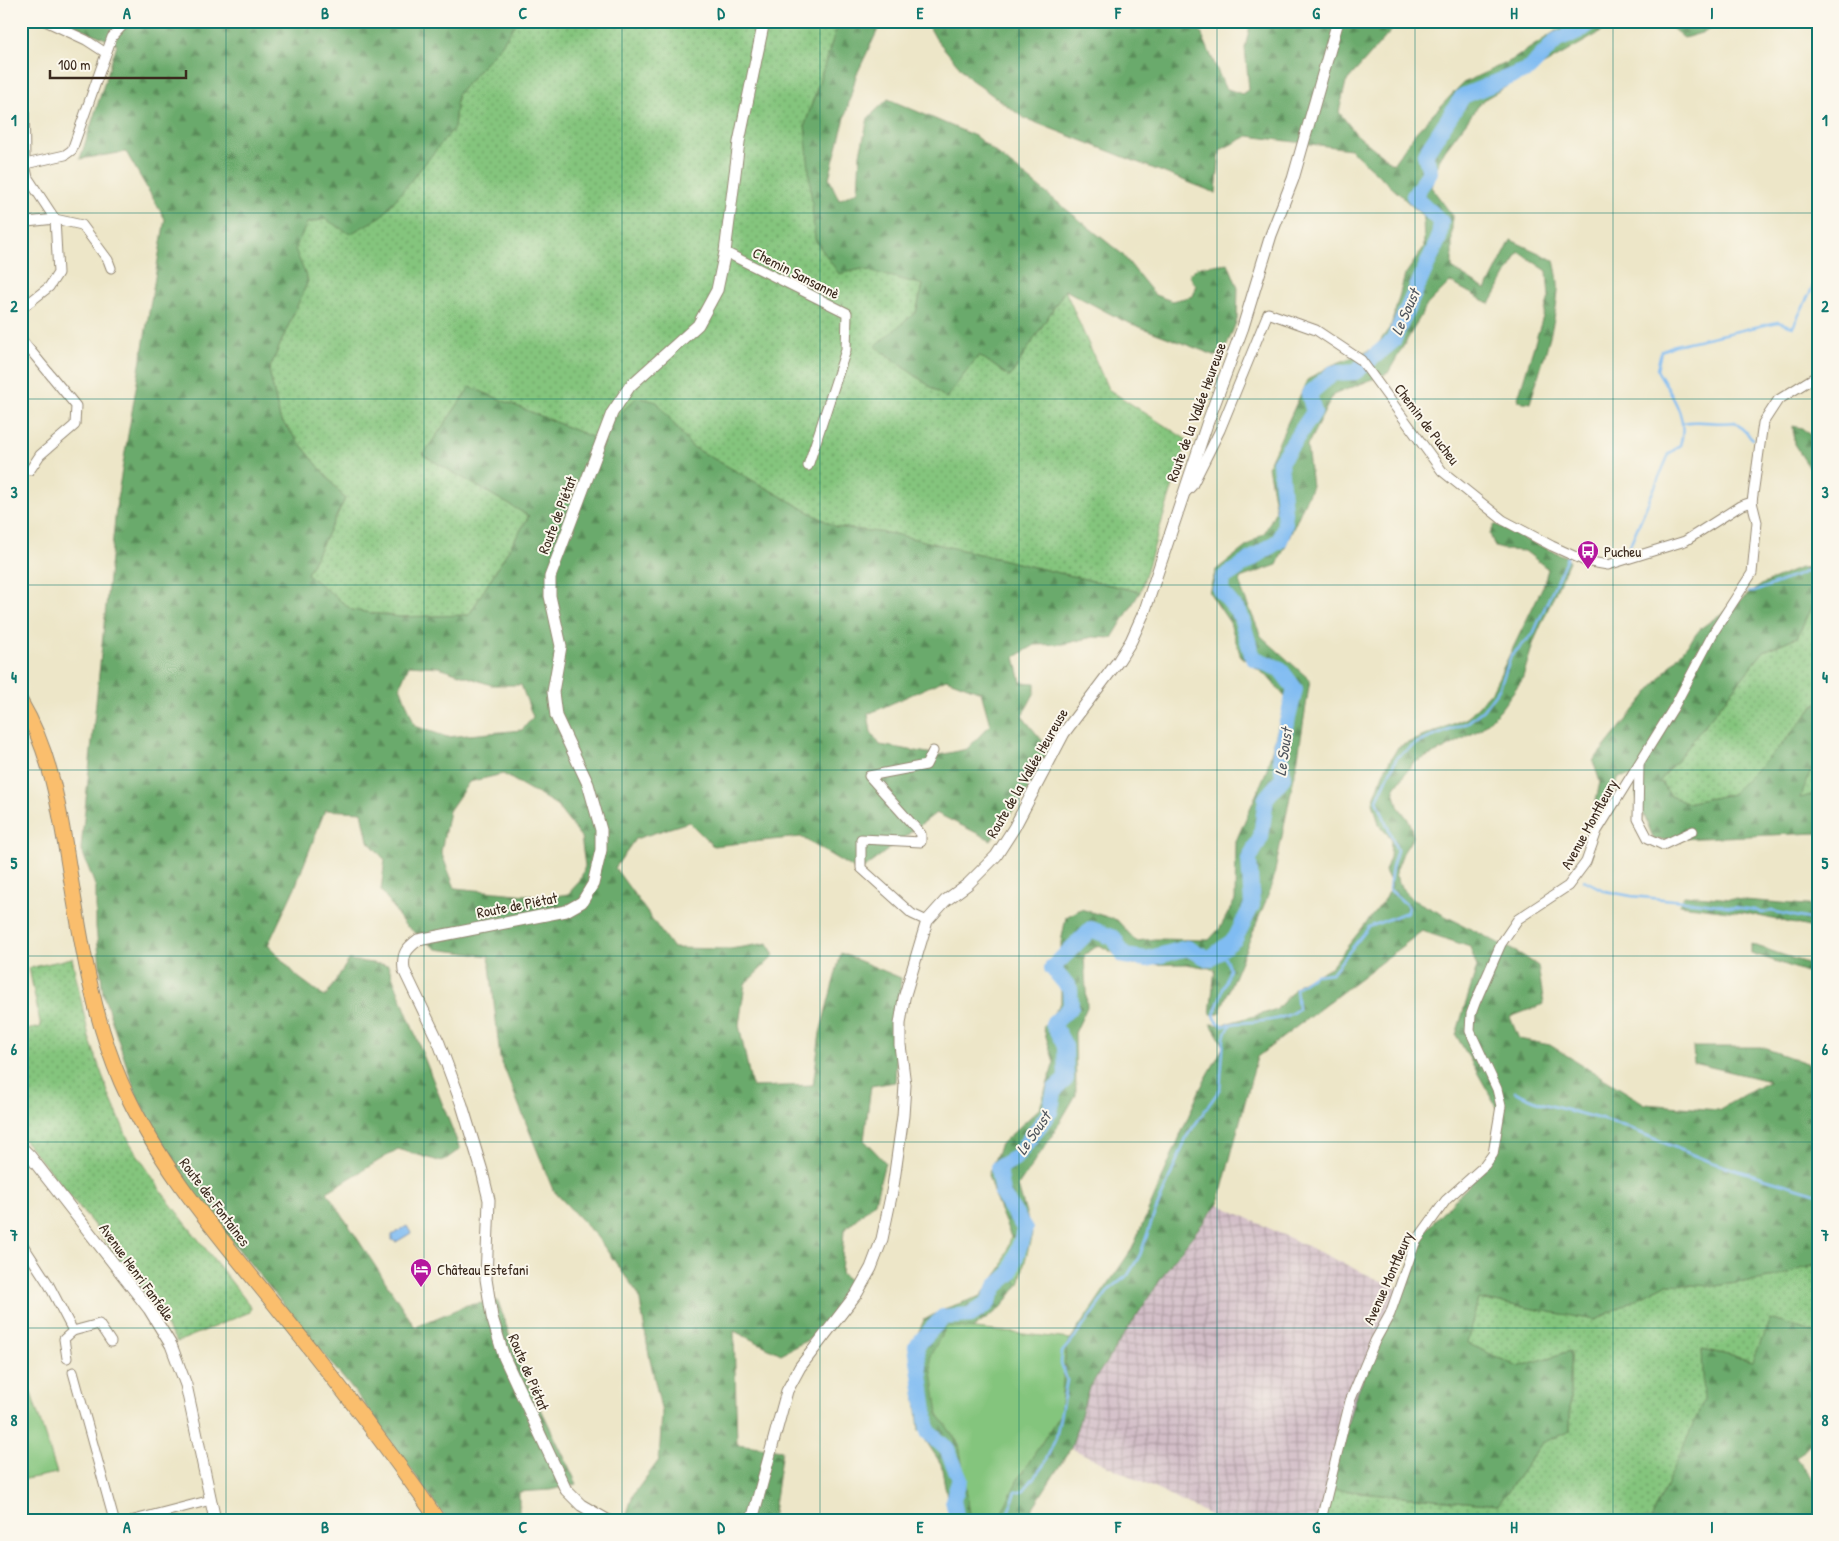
<svg xmlns="http://www.w3.org/2000/svg" width="1839" height="1541" font-family="'Patrick Hand',sans-serif">
	<style>
		.industrial { fill: url(#industrial-grid) }
		.grass { fill: url(#grass-dots); stroke: #60784e }
		.forest { fill: url(#forest-firs); stroke: #536a45; fill-rule: evenodd }
		.garden { fill: #84c57d; stroke: #60784e }
		.water { fill: #80bcf2; stroke: #5e7388 }
		.lines { fill: none; stroke-linecap: round; stroke-linejoin: round }
		.stream { stroke: #80bcf2; stroke-width: 2.5 }
		.river { stroke: #80bcf2; stroke-width: 16 }
		.minor-casing { stroke: #948873; stroke-width: 11 }
		.tertiary-casing { stroke: #948873; stroke-width: 13 }
		.primary-casing { stroke: #948873; stroke-width: 16 }
		.minor { stroke: #fff; stroke-width: 9 }
		.tertiary { stroke: #fff; stroke-width: 11 }
		.primary { stroke: #fabe6d; stroke-width: 14 }
		.grid { fill: none; stroke: #0f766e; stroke-width: 1; stroke-opacity: 0.55 }
		.labels { text-anchor: middle; dominant-baseline: central; stroke-width: 4; stroke-linejoin: round; paint-order: stroke }
		.street-label { font-size: 15px; fill: #3b2a1e; stroke: #fbf7ec }
		.poi-label { font-size: 15px; fill: #3b2a1e; stroke: #fbf7ec; text-anchor: start }
		.water-label { font-size: 16px; font-style: italic; fill: #50565e; stroke: #fbf7ec }
		.neatline { fill: none; stroke: #0f766e; stroke-width: 2 }
		.grid-label { font-size: 16px; text-anchor: middle; font-weight: bold; fill: #0f766e }
	</style>
	<defs>
		<pattern id="industrial-grid" width="8" height="8" patternUnits="userSpaceOnUse" patternTransform="scale(1.25)"><rect width="8" height="8" fill="#d2bdc7"/><path d="M0 4h8M4 0v8" fill="none" stroke="#ac9aa1"/></pattern>
		<pattern id="grass-dots" width="8" height="8" patternUnits="userSpaceOnUse" patternTransform="scale(1.25)"><rect width="8" height="8" fill="#84c57d"/><path d="M2 2h.1M6 6h.1" fill="none" stroke="#6da066" stroke-width="1.8" stroke-linecap="round"/></pattern>
		<pattern id="forest-firs" width="22" height="20" patternUnits="userSpaceOnUse" patternTransform="scale(1.25)"><rect width="22" height="20" fill="#6baa6c"/><path d="M5 1l3.5 6h-7zM16 11l3.5 6h-7z" fill="#598b58"/></pattern>
	</defs>
	<rect width="100%" height="100%" fill="#fbf7ec"/>
	<filter id="ink" filterUnits="userSpaceOnUse"><feTurbulence type="fractalNoise" baseFrequency=".02" numOctaves="2"/><feDisplacementMap in="SourceGraphic" scale="10" xChannelSelector="R" yChannelSelector="G"/><feConvolveMatrix kernelMatrix="1 2 1 2 8 2 1 2 1" color-interpolation-filters="sRGB"/></filter>
	<filter id="wash" filterUnits="userSpaceOnUse"><feTurbulence type="fractalNoise" baseFrequency=".0096" numOctaves="4" result="noise"/><feDisplacementMap in="SourceGraphic" scale="20" xChannelSelector="R" yChannelSelector="G"/><feGaussianBlur stdDeviation="1.12" result="paint"/><feColorMatrix in="noise" values="0 0 0 0 0 0 0 0 0 0 0 0 0 0 0 0 0 1.4 0 .05"/><feComposite in="paint" operator="in"/></filter>
	<g filter="url(#wash)">
		<rect width="100%" height="100%" fill="#ede6c8"/>
		<path class="industrial" d="M1218,1204l182,86 -83,230h-97l-149,-72 18,-60 85,-129z"/>
		<g class="grass">
			<path d="M517,21h323l-5,12 -30,92 34,149 23,-5 61,15 -7,28 -40,35 70,51 33,-43 31,22 55,-87 43,99 79,51 -47,152 -246,-58 -58,-7 -145,-81 -34,-44 -42,16 -21,20 -124,-51 -47,68 106,61 -60,99 -70,2 -47,-7 -45,-36 38,-75 -65,-80 -11,-49 39,-89 -14,-32 13,-26 18,-4 129,-91 3,-33 45,-51z"/>
			<path d="M1818,596v105l-34,41 -52,52 -46,9 -15,-7 -11,-15 104,-130 33,-14z"/>
			<path d="M1818,753v40l-19,6z"/>
			<path d="M72,958l17,79 20,58 21,48 36,55 85,109 -1,5 -73,30 -84,-118 -72,-88v-105l20,-4 -12,-59z"/>
			<path d="M1032,1234l-13,50 -17,-17 9,-30z"/>
			<path d="M1818,1263v71l-48,-15 -17,42 -51,-12 3,51 -54,120h-334l11,-31 170,16 44,-62 28,-12v-80l-52,16 -51,-24 11,-44 117,21 71,-36 49,2 62,-9z"/>
		</g>
		<g class="forest">
			<path d="M64,21h453l-15,23 -45,51 -3,33 -72,88 -32,18 -25,-15 -18,4 -12,26 13,32 -39,89 11,49 65,80 -38,75 45,36 47,7 70,-2 60,-99 -106,-61 47,-68 124,51 43,-41 20,5 34,44 145,81 58,7 246,58 -28,46 -19,-1 -29,7 -29,1 -20,12 6,25 14,1v9l-13,24 32,39 -63,85 -55,-27 -77,59 -58,-35 -88,9 -24,-24 -54,17 -20,29 58,80 57,1 38,-6 6,13 -29,28 -6,41 13,62 61,-2 7,-52 21,-80 60,25 -6,104 -24,4 -7,54 21,22 -10,40 -31,28 -3,43 16,13 -36,47 -40,21 -47,-23 3,113 45,6 -10,70h-147l8,-25 26,-35 3,-47 -14,-63 -9,-55 -42,-58 -44,-47 -53,-132 -11,-102 -53,-7 -32,-25 -23,-34 4,-30 -17,-19 -6,-29 -37,-2 -29,75 -28,60 30,32 27,20 24,-37 39,5 72,184 -18,13 -44,-13 -71,43 88,135 52,-22 31,-4 20,60 59,123 -27,6 -31,2v28h-72l-85,-119 -171,-210 -53,-91 -35,-106 -7,-67v-39l-15,-40 36,-349 48,-280 -39,-67 -46,7 37,-115zM409,665l30,2 52,18h30l12,32 -11,13 -75,7 -32,-11 -15,-40zM946,679l35,13 9,33 -23,24 -27,6 -60,-10 -9,-13 -3,-18zM503,774l52,30 26,33 4,29 -5,15 -12,13 -20,3 -93,-9 -14,-36 8,-41 20,-29z"/>
			<path d="M840,21h42l-26,55 -27,102 10,22 19,-9 2,-37 8,-36 20,-19 87,37 147,118 33,41 17,6 21,-5 3,-10 -7,-11 8,-8 31,-4 10,25 -1,32 -15,38 -98,-37 -59,-31 -55,87 -31,-22 -33,43 -71,-52 41,-34 7,-27 -61,-16 -23,5 -24,-34 -10,-115 30,-92z"/>
			<path d="M926,21h270l29,67 17,6 7,-5 -4,-41 6,-27h149l-54,61 -7,30 17,22 37,30 23,-32 47,-49 49,-23 59,-39h49l-137,79 -42,55 -10,32 21,28v53l34,22 25,-50 43,20c2,10 5,21 4,31 -3,38 -17,75 -28,112l-13,-2 32,-104 -2,-26 -28,-19 -29,52 -40,-22 -23,23 -39,68 -55,22 -26,51 5,40 -35,79 -37,13 2,13 19,45 49,44 -12,77 -26,129 -53,128h-9l5,-45 -29,-5 -52,1 -35,-20 -15,10 3,52 -12,26 1,62 -26,44 -32,47 14,48 -21,3 -16,-39 -7,-23 13,-31 39,-36 14,-46 -11,-35 18,-24v-61l5,-25 15,-8 36,11 19,21 19,-2 54,1 11,-12 15,-28 1,-59 30,-69 20,-74 -19,-22 -26,-19 -11,-34 -21,-31 7,-22 49,-38 11,-22 -8,-44 39,-86 23,-14 45,-18 16,-22 14,-51 19,-28 -1,-31 -73,-67 -102,-13 -28,14 -4,43 -192,-75 -54,-39 -34,-40z"/>
			<path d="M1663,21h56v2l-14,9 -21,6z"/>
			<path d="M1793,426l9,2 16,14v39l-24,-37z"/>
			<path d="M1495,524l33,17 37,15 4,5 -35,80 -12,39 -22,30 -19,19 -35,19 -33,15 -19,26 4,17 12,16 3,15 -10,16 -8,21 6,13 11,12 110,56 16,11 6,38 -34,13 9,22 31,6 95,59 73,6 51,-29 -75,-18 -1,-16h68l57,20v196l-41,14 -62,9 -49,-2 -71,36 -117,-21 -11,44 51,24 52,-16v80l-28,12 -44,62 -170,-16 27,-91 68,-165 69,-72 10,-45 -46,-81 21,-68 -7,-20 -48,-16 -165,126 -39,147 -44,55 -85,129 -18,60 -46,72h-27l20,-41 42,-65 6,-68 66,-97 68,-160 24,-43 -13,-22 10,1 55,-15 23,-26 32,-17 55,-69 6,-13 -7,-14 5,-14 1,-19 -12,-13 -6,-23 11,-31 14,-24 69,-29 25,-27 51,-105 5,-17 -23,-18 -19,-1 -11,-3 -5,-13z"/>
			<path d="M1818,567v29l-21,41 -33,14 -104,130 11,15 15,7 46,-9 52,-52 34,-41v52l-18,45 18,-5v40l-164,7 -18,-45v-19l-17,1 -30,57 11,-52 -7,-21 108,-133 62,-44 37,-16z"/>
			<path d="M1684,895l134,11v23l-73,-16 -66,-8z"/>
			<path d="M1751,944l67,23v9l-67,-23z"/>
			<path d="M1002,1267l17,17 -18,24 -29,21 -25,-2 -9,87 21,30 12,76h-20l-10,-56 -22,-34 -8,-81 13,-29 20,-11 37,-13z"/>
			<path d="M1770,1319l48,15v104l-2,-1 -20,21 20,25 2,7v30h-167l53,-120 -2,-51 51,12z"/>
		</g>
		<g class="garden">
			<path d="M947,1326l124,13 -5,7 -6,68 -42,65 -20,41h-27l-12,-76 -21,-30 -8,-58z"/>
			<path d="M21,1362l36,111 -36,7z"/>
		</g>
		<path class="water" d="M407,1226l4,7 -15,9 -4,-2v-5z"/>
		<g class="lines">
			<g class="stream">
				<path d="M1683,423c17,-4 34,2 52,-1l18,17"/>
				<path d="M1574,552l28,6 24,-4 43,-100 11,-9c10,-27 -10,-52 -23,-75l4,-19 14,-6 103,-23 15,5 25,-51"/>
				<path d="M1748,592h6l64,-25"/>
				<path d="M1584,880l21,11 26,5 74,7 50,7 7,3 9,-2 47,10"/>
				<path d="M1218,952l7,6 5,11 -16,46 3,7 7,4 5,-2"/>
				<path d="M1515,1092l26,11 78,21 91,38 108,32"/>
				<path d="M1005,1520l11,-28 8,-2 19,-24 13,-28 11,-58 -6,-17 1,-11 17,-20 30,-42 19,-15 12,-20 14,-40 33,-79 33,-47 4,-52 7,-13c21,-3 50,-1 67,-15l-2,-21 19,-13 17,-2 37,-46 38,-15 1,-6 -19,-17 3,-22 5,-17 -20,-50 20,-43 20,-14 50,-20 16,-13 17,-23 11,-31 22,-22 35,-79"/>
			</g>
			<path class="river" d="M957,1520l-4,-20 7,-21 -13,-30 -19,-17 -12,-86 27,-29 28,-2 16,-11 9,-18 14,-12 15,-45 -23,-35 -4,-26 17,-10 35,-46 5,-23 11,-10 -1,-33 -12,-22 18,-17 -1,-18 -18,-21 39,-39 23,9 10,18 23,3 40,-11 22,11 26,-20 17,-34 -3,-46 12,-22 5,-39 17,-20 -3,-27 15,-62 -15,-20 -27,-11 -13,-44 -20,-24 3,-12 57,-38 5,-16 -5,-62 34,-50 -5,-18 24,-21 22,-1 38,-31 46,-103 2,-16 -27,-26 16,-24 -5,-18 38,-58 66,-27 28,-29 21,-8 15,-11"/>
		</g>
	</g>
	<g filter="url(#ink)">
		<g class="lines">
			<g class="minor-casing">
				<g id="minor">
					<path d="M45,21l41,19 20,13"/>
					<path d="M21,77l3,5 1,83 3,13 27,41 3,54 -9,14 -28,22"/>
					<path d="M21,165l44,-10 7,-5 40,-113 15,-16"/>
					<path d="M27,222l28,-3 27,6 26,35 3,8"/>
					<path d="M725,252l122,61 -1,37 -38,116"/>
					<path d="M21,339l55,67 -1,19 -35,30 -10,15"/>
					<path d="M1186,492l6,-6 28,-56 48,-117 48,17 45,30 81,111 61,49 49,26 33,15 23,4 77,-24 55,-35 12,-4"/>
					<path d="M1639,765l-1,54 10,19 15,7 30,-14"/>
					<path d="M927,921l-15,-7 -51,-46v-29l60,3v-8l-52,-58 57,-11 7,-14"/>
					<path d="M21,1242l28,43 24,46 -9,8 3,19"/>
					<path d="M73,1331l26,-7 12,18"/>
					<path d="M73,1372l41,148"/>
					<path d="M134,1520l77,-20"/>
					<path d="M1321,1520l29,-119 25,-60 15,-27 25,-71 31,-43 39,-35 8,-11 8,-48 -4,-17 -27,-58 1,-17 4,-11 26,-59 17,-25 50,-33 18,-24 11,-31 77,-124 41,-77 37,-57 5,-51 -5,-20 11,-79 15,-23 37,-23 3,1"/>
				</g>
			</g>
			<g class="tertiary-casing">
				<g id="tertiary">
					<path d="M21,1147l9,9 119,153 22,36 15,40 29,135"/>
					<path d="M607,1520l-26,-15 -15,-15 -62,-133 -12,-40 -6,-38 3,-79 -7,-29 -20,-66 -23,-62 -35,-73c-2,-16 2,-21 14,-30l148,-29 16,-9 11,-18 8,-34v-20l-13,-46 -32,-68 -3,-24 8,-46 -11,-50v-19l62,-164 18,-27 68,-61 19,-35 8,-38 14,-110 25,-121"/>
					<path d="M752,1520l35,-129 13,-24 57,-74 14,-25 11,-29 11,-52 10,-71 2,-31 -5,-40v-21l4,-26 23,-77 18,-20 23,-17 28,-28 18,-28 50,-95 55,-73 12,-19 14,-31 62,-186 36,-97 28,-92 22,-56 45,-158"/>
				</g>
			</g>
			<g class="primary-casing">
				<path id="primary" d="M21,702c30,50 39,109 48,166 12,72 23,147 52,214 38,86 100,156 158,228 55,68 109,138 159,210"/>
			</g>
			<use href="#minor" class="minor"/>
			<use href="#tertiary" class="tertiary"/>
			<use href="#primary" class="primary"/>
		</g>
	</g>
	<path class="grid" d="M226,21v1499M424,21v1499M622,21v1499M820,21v1499M1019,21v1499M1217,21v1499M1415,21v1499M1613,21v1499M21,213h1797M21,399h1797M21,585h1797M21,770h1797M21,956h1797M21,1142h1797M21,1328h1797"/>
	<defs>
		<g id="bus-pin" transform="scale(1.125)"><path d="M0 17L-7.5 6A9.5 9.5 0 1 1 7.5 6Z" fill="#b5179e" stroke="#fbf7ec"/><path d="M-5-6H5V4H4V6H2V4H-2V6H-4V4H-5ZM-3.5-4V0h7V-4ZM-3.5 1.2v1.5H-2V1.2ZM2 1.2v1.5H3.5V1.2Z" fill="#fff"/></g>
		<g id="hotel-pin" transform="scale(1.125)"><path d="M0 17L-7.5 6A9.5 9.5 0 1 1 7.5 6Z" fill="#b5179e" stroke="#fbf7ec"/><path d="M-6-4.5h1.5V1H6V5H4.5V3h-9V5H-6ZM-4 0a1.8 1.8 0 1 1 3.6 0ZM.5 0V-2.5h3Q6-2.5 6 0Z" fill="#fff"/></g>
	</defs>
	<g fill-rule="evenodd">
		<use href="#bus-pin" x="1588" y="551"/>
		<use href="#hotel-pin" x="421" y="1269"/>
	</g>
	<g class="labels">
		<g class="street-label">
			<text transform="translate(796 273) rotate(27)">Chemin Sansannè</text>
			<text transform="translate(1196 412) rotate(-70)">Route de la Vallée Heureuse</text>
			<text transform="translate(1427 424) rotate(53)">Chemin de Pucheu</text>
			<text transform="translate(557 515) rotate(-69)">Route de Piétat</text>
			<text transform="translate(1027 773) rotate(-60)">Route de la Vallée Heureuse</text>
			<text transform="translate(1589 824) rotate(-61)">Avenue Montfleury</text>
			<text transform="translate(517 905) rotate(-11)">Route de Piétat</text>
			<text transform="translate(215 1202) rotate(53)">Route des Fontaines</text>
			<text transform="translate(137 1272) rotate(54)">Avenue Henri Fanfelle</text>
			<text transform="translate(1388 1278) rotate(-66)">Avenue Montfleury</text>
			<text transform="translate(529 1372) rotate(67)">Route de Piétat</text>
		</g>
		<g class="poi-label">
			<text x="1604" y="551">Pucheu</text>
			<text x="437" y="1269">Château Estefani</text>
		</g>
		<g class="water-label">
			<text transform="translate(1405 312) rotate(-66)">Le Soust</text>
			<text transform="translate(1283 752) rotate(-82)">Le Soust</text>
			<text transform="translate(1033 1133) rotate(-55)">Le Soust</text>
		</g>
	</g>
	<rect width="1839" height="1541" fill="none" stroke="#fbf7ec" stroke-width="55"/>
	<path d="M50 70v8h136v-8" fill="none" stroke="#3b2a1e" stroke-width="2.5"/>
	<text x="58" y="70" font-size="15" fill="#3b2a1e" stroke="#fbf7ec" stroke-width="4" paint-order="stroke">100 m</text>
	<rect x="28" y="28" width="1784" height="1486" class="neatline"/>
	<g class="grid-label">
		<text x="127" y="19">A</text>
		<text x="325" y="19">B</text>
		<text x="523" y="19">C</text>
		<text x="721" y="19">D</text>
		<text x="920" y="19">E</text>
		<text x="1118" y="19">F</text>
		<text x="1316" y="19">G</text>
		<text x="1514" y="19">H</text>
		<text x="1712" y="19">I</text>
		<text x="14" y="126">1</text>
		<text x="1825" y="126">1</text>
		<text x="14" y="312">2</text>
		<text x="1825" y="312">2</text>
		<text x="14" y="498">3</text>
		<text x="1825" y="498">3</text>
		<text x="14" y="683">4</text>
		<text x="1825" y="683">4</text>
		<text x="14" y="869">5</text>
		<text x="1825" y="869">5</text>
		<text x="14" y="1055">6</text>
		<text x="1825" y="1055">6</text>
		<text x="14" y="1241">7</text>
		<text x="1825" y="1241">7</text>
		<text x="14" y="1426">8</text>
		<text x="1825" y="1426">8</text>
		<text x="127" y="1533">A</text>
		<text x="325" y="1533">B</text>
		<text x="523" y="1533">C</text>
		<text x="721" y="1533">D</text>
		<text x="920" y="1533">E</text>
		<text x="1118" y="1533">F</text>
		<text x="1316" y="1533">G</text>
		<text x="1514" y="1533">H</text>
		<text x="1712" y="1533">I</text>
	</g>
</svg>
